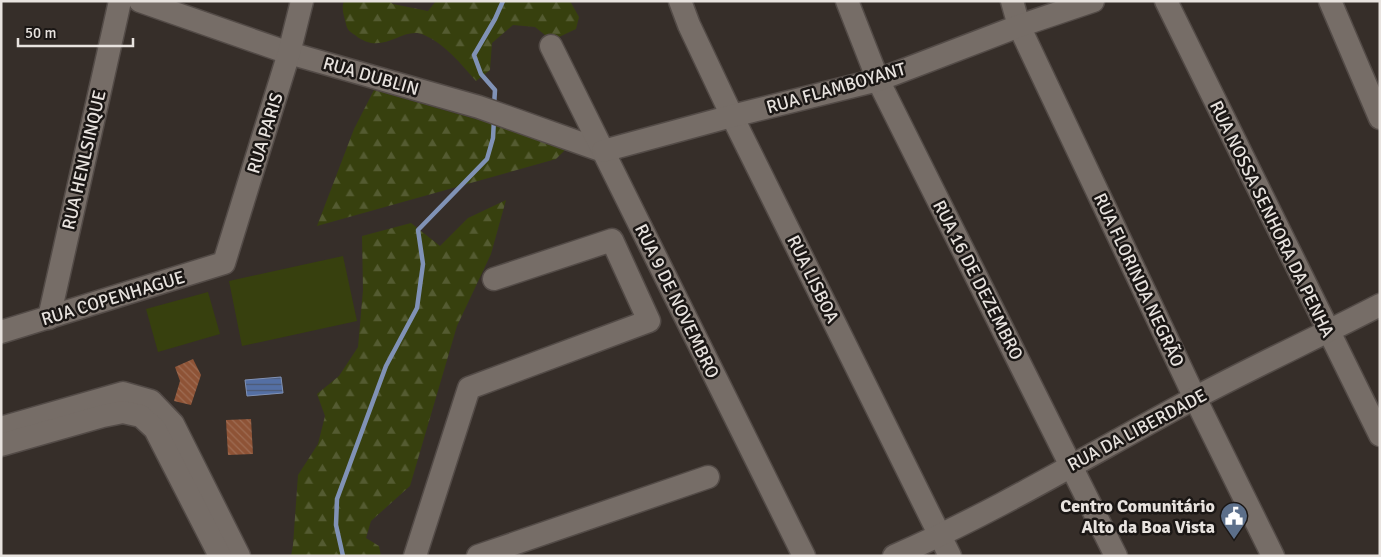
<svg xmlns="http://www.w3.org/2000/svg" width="1381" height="557" font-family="Signika,sans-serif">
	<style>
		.forest { fill: url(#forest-firs) }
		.pitch { fill: #37400e }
		.water { fill: url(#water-rules); stroke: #8092b6 }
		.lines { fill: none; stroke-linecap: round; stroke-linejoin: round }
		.stream { stroke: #8092b6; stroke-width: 4.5 }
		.building { fill: url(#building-back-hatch) }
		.minor-casing { stroke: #534b47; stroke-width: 25 }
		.minor { stroke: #766d67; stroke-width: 22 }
		.labels { text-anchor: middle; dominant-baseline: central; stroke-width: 5; stroke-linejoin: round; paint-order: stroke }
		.street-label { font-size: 18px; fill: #e8e3df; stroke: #1b1715 }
		.poi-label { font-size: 18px; font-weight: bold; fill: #e8e3df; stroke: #1b1715; text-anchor: end }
	</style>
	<defs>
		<pattern id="forest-firs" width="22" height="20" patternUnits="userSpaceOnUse" patternTransform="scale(1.25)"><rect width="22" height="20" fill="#37400e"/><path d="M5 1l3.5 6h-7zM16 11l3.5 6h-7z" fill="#545b31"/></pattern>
		<pattern id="water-rules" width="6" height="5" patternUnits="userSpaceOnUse" patternTransform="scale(1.25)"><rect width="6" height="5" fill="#546fa4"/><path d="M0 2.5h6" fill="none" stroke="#4d5a74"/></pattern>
		<pattern id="building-back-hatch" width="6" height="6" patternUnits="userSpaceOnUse" patternTransform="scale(1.25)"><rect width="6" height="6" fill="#8e5336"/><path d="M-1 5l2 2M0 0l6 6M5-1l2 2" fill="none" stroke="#9e6c53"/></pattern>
	</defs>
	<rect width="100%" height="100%" fill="#362e29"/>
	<g class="forest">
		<path d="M344,1h45l4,3 35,7 8,-10h134l9,16 -3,12 -17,8 -14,-2 -10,-8 -22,-2 -21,18 -2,27 -14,11c-15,-17 -31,-37 -52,-46 -22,-10 -41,23 -69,0 -5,-3 -8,-5 -9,-11 -2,-8 -5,-15 -2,-23z"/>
		<path d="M374,90l195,56 -13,13 -239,67 37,-97z"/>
		<path d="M506,200l-15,54 -34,72 -47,160 -39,35 -5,17 13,8 2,10h-90l2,-11 5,-70 20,-31 7,-28 -8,-22 22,-18 19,-29 5,-57 -1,-54 49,-13 29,23 28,-28z"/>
	</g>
	<g class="pitch">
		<path d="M343,256l14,65 -115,25 -13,-65z"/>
		<path d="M208,292l12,42 -62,18 -12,-43z"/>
	</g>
	<path class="water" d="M281,377l2,16 -36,3 -2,-16z"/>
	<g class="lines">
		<g class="stream">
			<path d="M494,106l1,-16 -14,-16 -7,-19 21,-36 8,-18"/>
			<path d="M343,556l-7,-31 1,-26 49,-133 31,-58 6,-44 -5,-34 69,-71 6,-21 1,-19"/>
		</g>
	</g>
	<g class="building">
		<path d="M193,359l8,16 -10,30 -17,-4 6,-20 -5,-14z"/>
		<path d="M251,419l2,35 -25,1 -2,-35z"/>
	</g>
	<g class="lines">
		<g class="minor-casing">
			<g id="minor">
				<path d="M140,1l149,52 190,54 124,44"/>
				<path d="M680,1l9,24 43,91 218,440"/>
				<path d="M847,1l31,79 238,476"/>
				<path d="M1012,1l7,25 176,372 78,158"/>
				<path d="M1166,1l214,434"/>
				<path d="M1330,1l50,117"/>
				<path d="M551,46l253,510"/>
				<path d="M603,151l129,-35 146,-36 141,-54 74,-25"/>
				<path d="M49,318l71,-317"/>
				<path d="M1,332l223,-69 65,-210 13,-52"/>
				<path d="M1,428l122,-35 28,8 22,23 66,132"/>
				<path d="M1,445l102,-29 20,-4 18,4 14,13 65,127"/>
				<path d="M415,556l54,-168 180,-67 -37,-81 -118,39"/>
				<path d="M478,556l230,-79"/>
				<path d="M894,556c104,-45 200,-104 299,-157 62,-33 125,-62 187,-94"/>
			</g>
		</g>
		<use href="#minor" class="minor"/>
	</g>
	<defs>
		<g id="civic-pin" transform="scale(1.4375)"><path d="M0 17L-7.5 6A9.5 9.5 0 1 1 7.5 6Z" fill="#5c6f8a" stroke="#1b1715"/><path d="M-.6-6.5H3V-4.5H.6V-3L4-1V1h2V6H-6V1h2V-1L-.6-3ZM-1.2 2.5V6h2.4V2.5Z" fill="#fff"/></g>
	</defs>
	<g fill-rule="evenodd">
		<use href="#civic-pin" x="1234" y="516"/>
	</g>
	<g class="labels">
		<g class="street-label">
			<text transform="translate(371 76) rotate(16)">RUA DUBLIN</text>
			<text transform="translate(836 88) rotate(-16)">RUA FLAMBOYANT</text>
			<text transform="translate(265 133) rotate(-73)">RUA PARIS</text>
			<text transform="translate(84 160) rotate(-77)">RUA HENLSINQUE</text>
			<text transform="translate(1272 219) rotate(64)">RUA NOSSA SENHORA DA PENHA</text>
			<text transform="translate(813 279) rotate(64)">RUA LISBOA</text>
			<text transform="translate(978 280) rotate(63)">RUA 16 DE DEZEMBRO</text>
			<text transform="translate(1139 280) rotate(65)">RUA FLORINDA NEGRÃO</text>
			<text transform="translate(113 298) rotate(-17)">RUA COPENHAGUE</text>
			<text transform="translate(677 301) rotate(64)">RUA 9 DE NOVEMBRO</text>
			<text transform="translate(1137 430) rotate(-28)">RUA DA LIBERDADE</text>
		</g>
		<g class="poi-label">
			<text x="1215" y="506">Centro Comunitário<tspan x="1215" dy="21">Alto da Boa Vista</tspan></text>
		</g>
	</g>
	<rect width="1381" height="557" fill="none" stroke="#e8e3df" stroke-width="5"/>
	<path d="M18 38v8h115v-8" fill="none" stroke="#e8e3df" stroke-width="2.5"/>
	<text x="25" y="38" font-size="15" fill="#e8e3df" stroke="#1b1715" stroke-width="4" paint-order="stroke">50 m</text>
</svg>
